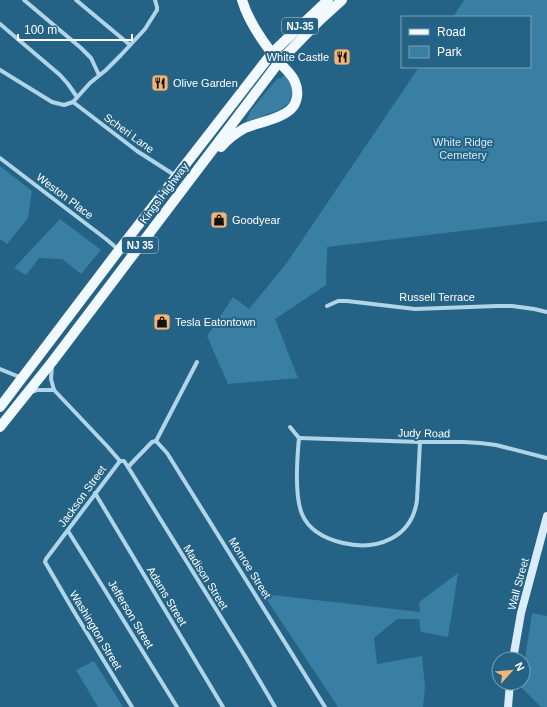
<svg xmlns="http://www.w3.org/2000/svg" width="547" height="707" font-family="Helvetica,sans-serif">
	<style>
		.green { fill: #397ea3 }
		.lines { fill: none; stroke-linecap: round; stroke-linejoin: round }
		.street { stroke: #b0d5e8; stroke-width: 4 }
		.secondary { stroke: #daecf7; stroke-width: 8 }
		.primary { stroke: #f2f9fe; stroke-width: 10 }
		.labels { text-anchor: middle; dominant-baseline: central; stroke-width: 4; stroke-linejoin: round; paint-order: stroke }
		.shield { fill: #256386; stroke: #bed0db; stroke-width: 1 }
		.shield-label { font-size: 10px; font-weight: bold; fill: #fff }
		.poi-label { font-size: 11px; fill: #fff; stroke: #256386; text-anchor: start }
		.street-label { font-size: 11px; fill: #fff; stroke: #256386 }
		.park-label { font-size: 11px; fill: #d4eaf7; stroke: #256386 }
	</style>
	<rect width="100%" height="100%" fill="#256386"/>
	<g class="green">
		<path d="M464,0h83v221l-220,26 -1,38 -51,34 23,59 -70,6 -21,-48 26,-39 16,12 37,-45 133,-197h111v-50h-77z"/>
		<path d="M285,74l7,13v8l-3,8 -8,6 -36,14 6,-13 27,-32 2,1z"/>
		<path d="M0,166l32,25 -4,27 -21,26 -7,-5z"/>
		<path d="M60,219l41,31 -20,24 -19,-15 -23,-1 -13,17 -12,-7z"/>
		<path d="M458,573l-10,64 -27,-5 -2,-13h-22l-23,19 3,26 45,-8 3,31 -2,20h-85l-75,-113 157,18 -1,-10z"/>
		<path d="M532,613l15,3v91h-6l-20,-20v-4h2v-11z"/>
		<path d="M94,661l29,46h-25l-22,-37z"/>
	</g>
	<g class="lines">
		<g class="street">
			<path d="M24,0l57,48 10,10 8,17"/>
			<path d="M76,0l54,45"/>
			<path d="M0,24l60,51 8,9 9,13"/>
			<path d="M0,70l52,32 12,3 9,-3 17,-19 16,-13 15,-15 24,-26 12,-19v-3l-2,-7"/>
			<path d="M73,102l64,49 39,25"/>
			<path d="M0,158l106,81 13,11"/>
			<path d="M327,306l11,-5h9l68,8 82,-3h15l22,3 13,3"/>
			<path d="M52,366l-1,13 3,11 53,56 13,15"/>
			<path d="M0,369l22,9"/>
			<path d="M31,392l6,-2h17"/>
			<path d="M290,427l9,11"/>
			<path d="M299,438c-2,21 -5,57 3,76 7,17 24,25 41,29 34,8 69,-5 74,-43l3,-58"/>
			<path d="M299,438l121,4h44l16,1 16,2 51,13"/>
			<path d="M156,441l11,12 158,254"/>
			<path d="M120,461l-74,98 -1,3 28,48 59,97"/>
			<path d="M120,461h4l4,6 117,189 30,51"/>
			<path d="M128,467l24,-25 4,-1 41,-79"/>
			<path d="M95,493l128,214"/>
			<path d="M68,531l30,48 79,128"/>
		</g>
		<g class="secondary">
			<path d="M513,659l8,-46 26,-97"/>
			<path d="M508,707l2,-24"/>
		</g>
		<g class="primary">
			<path d="M221,147c7,-8 15,-14 24,-19 14,-6 33,-8 45,-18 8,-7 9,-19 5,-28 -3,-8 -10,-13 -15,-19 -16,-19 -31,-40 -38,-63"/>
			<path d="M0,407l119,-157 153,-197 56,-53"/>
			<path d="M0,427l52,-65 227,-300 41,-42 22,-20"/>
		</g>
	</g>
	<defs>
		<g id="restaurant-square" transform="scale(0.9)"><rect x="-9" y="-9" width="18" height="18" rx="4" fill="#f2b474" stroke="#256386"/><path d="M-5-6h1v4h1v-4h1v4h1v-4h1v5L-1.5 .5V6h-2V.5L-5-1ZM5-6V6H3V1.5H1.5Q1.5-4 5-6Z" fill="#111"/></g>
		<g id="shop-square" transform="scale(0.9)"><rect x="-9" y="-9" width="18" height="18" rx="4" fill="#f2b474" stroke="#256386"/><path d="M-5-2.5h2.3a2.7 3.5 0 0 1 5.4 0H5L5.5 6h-11ZM-1.5-2.5h3a1.5 2.3 0 0 0-3 0Z" fill="#111"/></g>
	</defs>
	<g fill-rule="evenodd">
		<use href="#restaurant-square" x="342" y="57"/>
		<use href="#restaurant-square" x="160" y="83"/>
		<use href="#shop-square" x="219" y="220"/>
		<use href="#shop-square" x="162" y="322"/>
	</g>
	<g class="labels">
		<g class="shield">
			<rect x="282" y="18" width="36" height="16" rx="3"/>
			<rect x="122" y="237" width="36" height="16" rx="3"/>
		</g>
		<g class="shield-label">
			<text x="300" y="26">NJ-35</text>
			<text x="140" y="245">NJ 35</text>
		</g>
		<g class="poi-label">
			<text x="329" y="57" text-anchor="end">White Castle</text>
			<text x="173" y="83">Olive Garden</text>
			<text x="232" y="220">Goodyear</text>
			<text x="175" y="322">Tesla Eatontown</text>
		</g>
		<g class="street-label">
			<text transform="translate(129 133) rotate(36)">Scheri Lane</text>
			<text transform="translate(164 193) rotate(-53)">Kings Highway</text>
			<text transform="translate(65 196) rotate(37)">Weston Place</text>
			<text x="437" y="297">Russell Terrace</text>
			<text transform="translate(424 433) rotate(1)">Judy Road</text>
			<text transform="translate(82 496) rotate(-54)">Jackson Street</text>
			<text transform="translate(250 568) rotate(58)">Monroe Street</text>
			<text transform="translate(206 577) rotate(58)">Madison Street</text>
			<text transform="translate(518 584) rotate(-75)">Wall Street</text>
			<text transform="translate(167 596) rotate(59)">Adams Street</text>
			<text transform="translate(131 614) rotate(59)">Jefferson Street</text>
			<text transform="translate(96 630) rotate(59)">Washington Street</text>
		</g>
		<g class="park-label">
			<text x="463" y="142">White Ridge<tspan x="463" dy="13">Cemetery</tspan></text>
		</g>
	</g>
	<rect x="401" y="16" width="130" height="52" fill="#256386" stroke="#7ca1b6"/>
	<rect x="409" y="29" width="20" height="6" fill="#f2f9fe" stroke="#7ca1b6"/>
	<text x="437" y="36" font-size="12" fill="#ffffff">Road</text>
	<rect x="409" y="46" width="20" height="12" fill="#397ea3" stroke="#7ca1b6"/>
	<text x="437" y="56" font-size="12" fill="#ffffff">Park</text>
	<g transform="translate(511 671) rotate(63)"><circle r="19" fill="#256386" stroke="#7ca1b6"/>
	<path d="M0-3L7 15L0 10L-7 15Z" fill="#f2b474"/>
	<text y="-6" font-size="11" font-weight="bold" text-anchor="middle" fill="#ffffff">N</text>
	</g>
	<path d="M18 34v6h114v-6" fill="none" stroke="#ffffff" stroke-width="2"/>
	<text x="24" y="34" font-size="12" fill="#ffffff" stroke="#256386" stroke-width="3" paint-order="stroke">100 m</text>
</svg>
